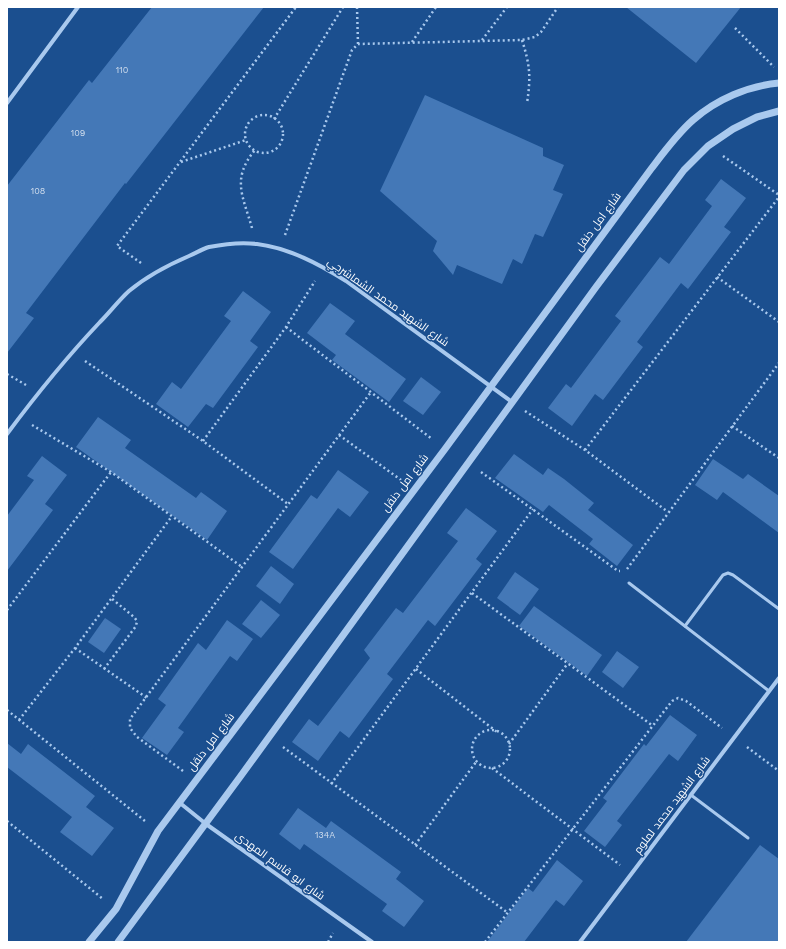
<svg xmlns="http://www.w3.org/2000/svg" width="786" height="949" font-family="'Work Sans',Cairo,sans-serif">
	<style>
		.building { fill: #4478b7 }
		.lines { fill: none; stroke-linecap: round; stroke-linejoin: round }
		.path { stroke: #a9c9ee; stroke-width: 2.5; stroke-dasharray: 2 3; stroke-linecap: butt }
		.service { stroke: #a9c9ee; stroke-width: 3 }
		.minor { stroke: #a9c9ee; stroke-width: 4 }
		.tertiary { stroke: #a9c9ee; stroke-width: 7 }
		.labels { text-anchor: middle; dominant-baseline: central; stroke-width: 3; stroke-linejoin: round; paint-order: stroke }
		.number-label { font-size: 9px; fill: #d0dded }
		.street-label { font-size: 11px; fill: #fff; stroke: #1b4f8f }
	</style>
	<rect width="100%" height="100%" fill="#1b4f8f"/>
	<g class="building">
		<path d="M152,7h112l-138,177 -1,-1 -99,130 8,5 -27,35v-167l82,-106 3,3z"/>
		<path d="M626,7h115l-45,56z"/>
		<path d="M425,95l118,53v8l21,9 -11,25 10,4 -20,43 -8,-3 -13,30 -9,-5 -11,25 -45,-19 -4,10 -20,-24 4,-10 -57,-50z"/>
		<path d="M721,179l25,19 -22,29 7,5 -43,57 -7,-6 -44,59 6,5 -40,53 -8,-6 -23,32 -24,-18 18,-24 5,4 50,-67 -6,-5 45,-59 9,7 43,-58 -7,-6z"/>
		<path d="M243,291l28,21 -21,29 8,6 -45,61 -7,-4 -18,23 -32,-23 16,-22 9,7 50,-68 -7,-5z"/>
		<path d="M330,303l25,18 -10,13 61,45 -17,23 -57,-42 4,-5 -29,-22z"/>
		<path d="M421,377l20,15 -18,23 -20,-14z"/>
		<path d="M98,417l33,23 -6,8 71,50 5,-6 26,19 -20,29 -131,-93z"/>
		<path d="M514,454l29,21 5,-7 16,11 30,24 -6,7 45,35 -16,21 -28,-22 4,-5 -44,-34 -6,7 -48,-34z"/>
		<path d="M42,456l25,19 -22,29 8,6 -46,61v-55l27,-36 -7,-4z"/>
		<path d="M713,459l30,20 5,-5 31,22v37l-56,-41 -6,8 -22,-15z"/>
		<path d="M338,470l31,22 -19,25 -12,-9 -45,61 -24,-17 42,-57 6,4z"/>
		<path d="M466,508l31,23 -21,28 6,5 -47,62 -7,-6 -41,54 6,5 -44,59 -9,-7 -22,30 -26,-19 17,-23 9,7 52,-68 -6,-8 32,-42 7,5 55,-72 -11,-8z"/>
		<path d="M271,566l23,18 -14,20 -24,-18z"/>
		<path d="M515,572l24,17 -19,26 -23,-17z"/>
		<path d="M261,600l19,15 -19,23 -19,-14z"/>
		<path d="M534,606l68,49 -15,21 -68,-50z"/>
		<path d="M105,618l16,11 -17,24 -16,-11z"/>
		<path d="M227,620l26,19 -16,22 -7,-5 -52,72 6,4 -17,23 -25,-17 24,-33 -8,-6 40,-56 8,7z"/>
		<path d="M617,651l22,16 -16,21 -21,-16z"/>
		<path d="M670,715l27,20 -19,26 -9,-7 -52,67 5,4 -17,22 -21,-16 23,-30 -4,-3 41,-54 2,2z"/>
		<path d="M7,743l14,11 7,-10 67,52 -9,11 28,21 -22,28 -32,-24 12,-15 -65,-50z"/>
		<path d="M298,808l28,20 5,-7 70,51 -5,7 28,22 -20,26 -22,-16 5,-7 -83,-60 -4,6 -21,-16z"/>
		<path d="M760,845l19,14v83h-93z"/>
		<path d="M557,860l26,21 -19,25 -8,-6 -32,42h-37l41,-54 5,4z"/>
	</g>
	<g class="lines">
		<g class="path">
			<path d="M357,7l1,37"/>
			<path d="M735,28l39,39"/>
			<path d="M482,40l25,-33"/>
			<path d="M522,40c8,25 9,37 5,63"/>
			<path d="M412,42l24,-35"/>
			<circle cx="264" cy="134" r="19"/>
			<path d="M274,119l69,-112"/>
			<path d="M723,156l56,39"/>
			<path d="M181,162l65,-22"/>
			<path d="M252,228c-9,-32 -21,-49 3,-78"/>
			<path d="M285,235l67,-185 6,-6 164,-4 13,-3 6,-5 17,-25"/>
			<path d="M141,263l-24,-17 179,-239"/>
			<path d="M717,277l62,45"/>
			<path d="M286,327l146,112"/>
			<path d="M85,361l118,80 85,63"/>
			<path d="M7,374l19,11"/>
			<path d="M525,411l60,39 83,62"/>
			<path d="M32,425l79,47 131,95"/>
			<path d="M732,426l47,32"/>
			<path d="M339,435l62,45"/>
			<path d="M203,441l83,-114 29,-46"/>
			<path d="M585,450l194,-253"/>
			<path d="M481,472l137,99h2"/>
			<path d="M627,569l152,-206"/>
			<path d="M472,593l181,133"/>
			<path d="M7,610l104,-138"/>
			<path d="M75,648l72,50"/>
			<path d="M104,669l32,-43 1,-5 -3,-4 -23,-19"/>
			<path d="M416,669l81,63"/>
			<path d="M7,710l138,111"/>
			<path d="M19,720l56,-72 97,-132"/>
			<circle cx="491" cy="749" r="19"/>
			<path d="M509,744l59,-81"/>
			<path d="M283,747l225,166"/>
			<path d="M747,747l32,24"/>
			<path d="M492,768l128,97"/>
			<path d="M183,771l-46,-34 -7,-9v-9l241,-327"/>
			<path d="M331,784l202,-275"/>
			<path d="M7,821l96,78"/>
			<path d="M415,845l61,-83"/>
			<path d="M328,942l5,-9"/>
			<path d="M485,942l187,-241 6,-3 8,3 36,27"/>
		</g>
		<g class="service">
			<path d="M629,583l140,108"/>
			<path d="M685,626l38,-51 5,-2 5,2 46,34"/>
			<path d="M691,795l57,43"/>
		</g>
		<g class="minor">
			<path d="M7,103l71,-96"/>
			<path d="M7,434c29,-39 59,-76 93,-112 10,-10 19,-22 29,-31 18,-15 39,-26 60,-35 7,-3 13,-7 20,-9 15,-3 33,-5 48,-3 32,4 62,20 89,37l166,121"/>
			<path d="M180,803l26,21 166,118"/>
			<path d="M580,942l199,-264"/>
		</g>
		<g class="tertiary">
			<path d="M89,942l27,-33 42,-78 287,-382 206,-280c13,-17 26,-35 42,-49 24,-21 55,-34 86,-37"/>
			<path d="M118,942l122,-165 356,-490 88,-117 24,-24 25,-17 24,-12 22,-6"/>
		</g>
	</g>
	<g class="labels">
		<g class="number-label">
			<text x="122" y="70">110</text>
			<text x="78" y="133">109</text>
			<text x="38" y="191">108</text>
			<text x="325" y="835">134A</text>
		</g>
		<g class="street-label">
			<text transform="translate(598 222) rotate(-54)">شارع امل دنقل</text>
			<text transform="translate(388 302) rotate(35)">شارع الشهيد محمد الشماشرجي</text>
			<text transform="translate(405 483) rotate(-53)">شارع امل دنقل</text>
			<text transform="translate(211 742) rotate(-53)">شارع امل دنقل</text>
			<text transform="translate(672 805) rotate(-53)">شارع الشهيد محمد لملوم</text>
			<text transform="translate(280 866) rotate(36)">شارع ابو قاسم المهدى</text>
		</g>
	</g>
	<rect width="786" height="949" fill="none" stroke="#ffffff" stroke-width="16"/>
</svg>
